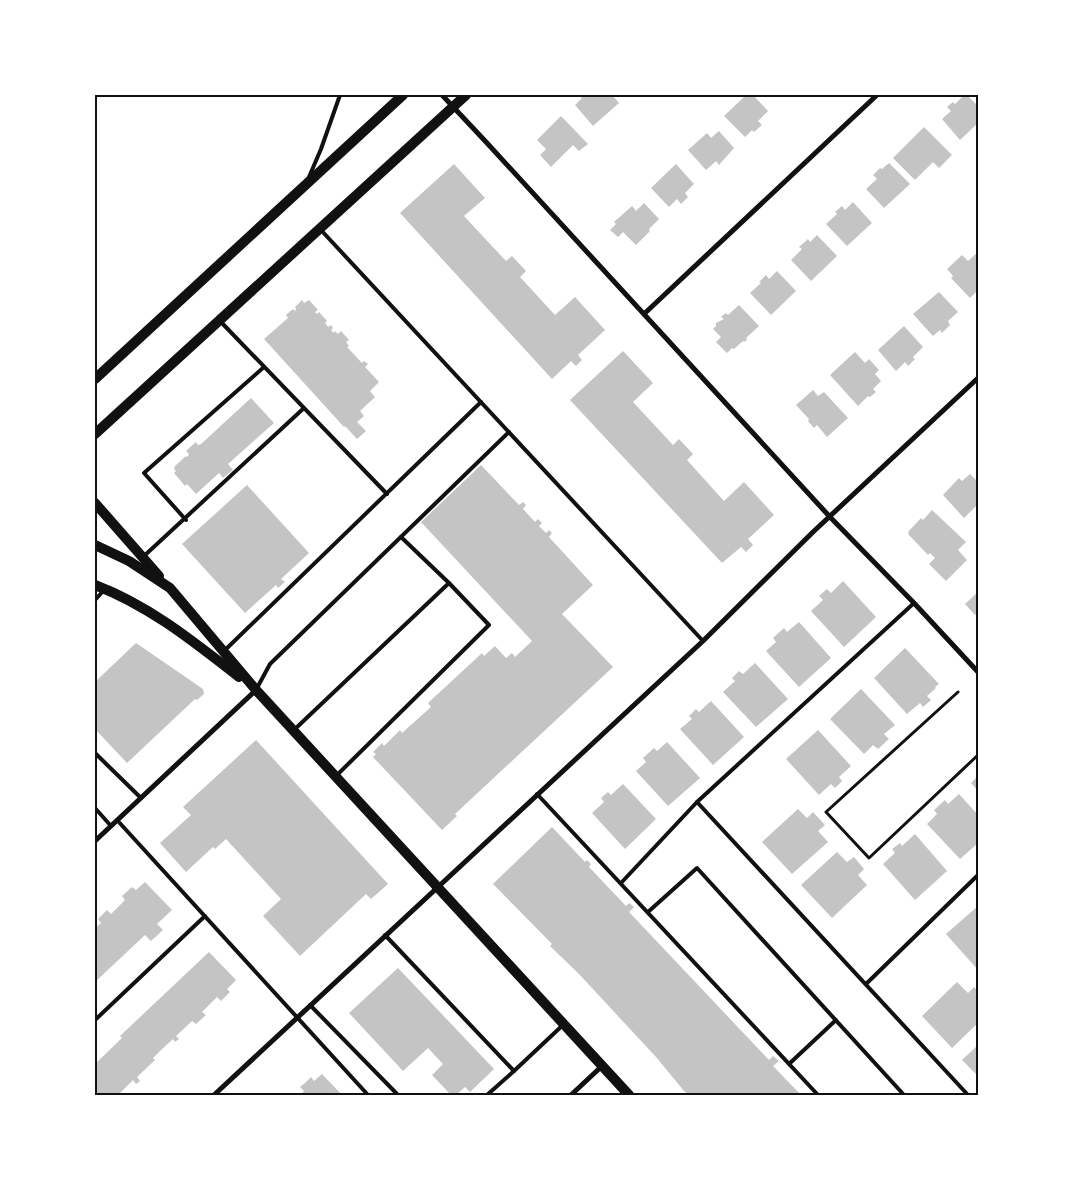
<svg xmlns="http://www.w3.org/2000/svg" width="1073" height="1190" font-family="Overpass,sans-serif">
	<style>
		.building { fill: #c4c4c4 }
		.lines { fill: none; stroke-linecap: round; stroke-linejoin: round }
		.path { stroke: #111; stroke-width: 3 }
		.service { stroke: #111; stroke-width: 4 }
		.minor { stroke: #111; stroke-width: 5 }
		.secondary { stroke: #111; stroke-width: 10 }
		.neatline { fill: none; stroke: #111; stroke-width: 2 }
	</style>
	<rect width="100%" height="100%" fill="#fff"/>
	<g class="building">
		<path d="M579,95h33l7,8 -26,23 -18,-21 7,-7z"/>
		<path d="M746,95h7l15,16 -10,10 4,4 -8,7 -2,-2 -7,7 -21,-21z"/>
		<path d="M964,95h3l11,11v17l-18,17 -18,-21 9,-8 -4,-4 6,-5 2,2z"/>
		<path d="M561,116l27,28 -9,7 -6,-6 -22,22 -11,-12 6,-6 -9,-9z"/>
		<path d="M924,127l28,28 -13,13 -6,-6 -18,18 -22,-22z"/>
		<path d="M719,131l15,17 -15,17 -3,-4 -10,9 -18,-20 19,-17 4,5z"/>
		<path d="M889,163l21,21 -26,24 -18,-19 11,-10 -4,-4 7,-7 2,1z"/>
		<path d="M454,164l31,34 -21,18 42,45 6,-5 14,15 -6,6 35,38 20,-18 30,33 -27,25 4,5 -6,6 -5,-5 -19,18 -152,-166z"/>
		<path d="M676,164l18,20 -9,9 3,4 -7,7 -4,-5 -8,8 -18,-19z"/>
		<path d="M853,202l19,21 -25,23 -21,-22 11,-10 -2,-2 7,-6 3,4z"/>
		<path d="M644,203l15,16 -10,10 1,2 -14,14 -13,-13 -5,5 -8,-7 6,-6 -2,-2 18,-16 4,5z"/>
		<path d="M817,235l20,21 -26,25 -20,-21 11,-11 -3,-2 9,-8 2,3z"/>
		<path d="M977,253l1,2v35l-8,8 -19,-20 2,-2 -6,-7 15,-14 6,6z"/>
		<path d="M777,271l19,20 -25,24 -21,-22 11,-10 -2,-1 7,-7 3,4z"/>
		<path d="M939,292l19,20 -10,9 2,4 -8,8 -2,-3 -7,6 -20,-22z"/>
		<path d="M302,300l2,3 5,-3 9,10 -3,2 2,2 2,-2 8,9 -2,2 3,4 3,-2 2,3 -2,2 3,3 1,-2 3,3 3,-3 8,9 -3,2 3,4 -2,1 15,16 2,-2 4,3 -3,3 14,15 -9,9 5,6 -15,14 4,5 -7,6 9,9 -9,8 -12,-13 -1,1 -80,-88 24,-21 -2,-3 7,-6 2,2 1,-2 -1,-2z"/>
		<path d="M739,305l20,21 -13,12 1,2 -3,2 -1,-1 -9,8 -2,-1 -5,5 -11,-11 5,-5 -8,-8 3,-3v-3l8,-4 -3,-2 5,-4 2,2z"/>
		<path d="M904,326l19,21 -10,10 2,2 -7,7 -3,-4 -9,9 -18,-21z"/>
		<path d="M623,351l30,32 -20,19 40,43 6,-6 14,15 -6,6 37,41 20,-19 30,33 -26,24 5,6 -7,7 -5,-5 -19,16 -152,-163z"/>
		<path d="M855,352l10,11 4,-4 10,11 -4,4 6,7 -8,8 3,3 -6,5 -2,-1 -10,10 -28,-31z"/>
		<path d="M813,390l5,6 6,-4 24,26 -21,19 -10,-12 -3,3 -6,-7 1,-2 -13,-14z"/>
		<path d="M251,398l23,25 -46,41 5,6 -10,8 -4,-5 -23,21 -9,-10 -2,2 -11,-13 2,-2 -2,-2 1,-3 11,-10 1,1 1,-1 1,-2 -3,-3 10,-9 2,3 3,-1z"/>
		<path d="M481,465l38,40 4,-3 3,3 -3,4 12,13 3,-3 4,4 -3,3 7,7 3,-3 3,3 -3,4 44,48 -31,29 51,53 -158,147 2,2 -15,14 -69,-73 3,-3 -3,-2 9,-9 2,3 16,-16 2,3 29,-26 -3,-4 54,-50 2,3 11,-10 11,12 6,-5 3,4 17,-16 -111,-119z"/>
		<path d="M970,474l8,8v22l-14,14 -21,-23 16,-17 3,3z"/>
		<path d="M247,485l62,68 -28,26 4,3 -7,6 -2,-3 -31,28 -63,-69z"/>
		<path d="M932,510l34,32 -8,8 9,10 -21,21 -17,-17 6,-6 -5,-5 -2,2 -20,-21 1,-1 -1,-1 13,-14 2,2z"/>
		<path d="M843,581l33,36 -32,30 -33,-36 12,-11 -4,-4 8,-7 4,4z"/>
		<path d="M978,592v20l-3,3 -10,-11z"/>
		<path d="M799,622l32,36 -32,29 -33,-36 10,-9 -3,-4 11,-10 3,4z"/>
		<path d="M136,643l67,46 1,5 -7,6 -2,-1 -68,64 -32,-34v-47z"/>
		<path d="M905,648l34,36 -4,3 1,1 -9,8 4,4 -8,7 -3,-4 -13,11 -33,-36z"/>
		<path d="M755,663l33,36 -32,28 -33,-35 12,-11 -3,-3 7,-7 4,3z"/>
		<path d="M861,689l34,36 -11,9 5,5 -11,10 -5,-4 -9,9 -34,-35z"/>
		<path d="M711,701l33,36 -31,28 -33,-36 12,-10 -3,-3 7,-7 3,3z"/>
		<path d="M818,730l33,36 -12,11 3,4 -7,7 -4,-4 -12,11 -33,-36z"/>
		<path d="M256,740l132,144 -17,15 -5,-5 -66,62 -37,-40 18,-17 -55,-60 -11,10 -2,-2 -27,25 -26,-29 31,-28 -8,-8z"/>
		<path d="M667,742l33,36 -32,28 -32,-35 10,-9 -3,-4 11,-10 3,3z"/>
		<path d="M978,776v15l-7,-8z"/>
		<path d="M623,784l33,35 -31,30 -33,-36 12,-11 -3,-4 7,-6 3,3z"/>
		<path d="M959,794l19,21v28l-18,16 -33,-35 10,-10 -3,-4 11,-10 3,4z"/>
		<path d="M798,809l9,9 6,-6 12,13 -7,6 10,11 -36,32 -30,-32z"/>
		<path d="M552,827l33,35 2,-2 4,4 -2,3 37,39 3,-3 5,4 -5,5 140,148 4,-4 6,5 -6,5 28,29h-112l-5,-4 -28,-34 -77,-83 -29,-28 2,-2 -59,-60z"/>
		<path d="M915,834l32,37 -32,29 -32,-36 12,-11 -3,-4 8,-6 2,3z"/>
		<path d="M837,852l10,10 7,-5 10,12 -6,6 9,10 -35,33 -31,-33z"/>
		<path d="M145,882l27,28 -15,14 6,6 -12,11 -6,-6 -50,47v-54l6,-5 -3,-4 9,-9 4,4 14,-14 -3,-4 10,-9 4,3z"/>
		<path d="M978,906v64l-32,-36z"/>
		<path d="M209,952l27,28 -9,9 3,3 -9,9 -4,-4 -15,15 4,3 -10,9 -4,-3 -16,15 3,3 -4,3 -2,-3 -13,12 -7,7 2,2 -18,17 3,4 -4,3 -3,-4 -15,15h-23v-31l27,-26 -2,-2z"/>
		<path d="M398,968l96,101 -24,23 -5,-5 -9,8h-5l-19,-20 11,-11 -15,-16 -25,23 -54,-58z"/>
		<path d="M957,982l11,11 6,-6 4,4v32l-26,25 -30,-32z"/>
		<path d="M978,1045v31l-16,-16z"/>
		<path d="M322,1074l20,21h-42l4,-4 -4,-4 5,-4 6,-6 3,4z"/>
	</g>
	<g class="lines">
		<path class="path" d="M958,692l-132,120 43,46 109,-103"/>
		<g class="service">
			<path d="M309,177l12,-28 19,-54"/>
			<path d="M320,229l383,412"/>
			<path d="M220,321l167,173"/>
			<path d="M186,520l-42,-47 120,-106"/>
			<path d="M144,556l160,-148"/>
			<path d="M95,600l9,-10"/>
			<path d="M914,603l-217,199 271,293"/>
			<path d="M224,651l257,-249"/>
			<path d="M257,688l13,-24 239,-232"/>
			<path d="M295,729l154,-146 -48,-46"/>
			<path d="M95,753l46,45"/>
			<path d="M336,776l153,-151 -40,-42"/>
			<path d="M537,794l281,301"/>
			<path d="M95,808l16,18"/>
			<path d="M117,820l251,275"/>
			<path d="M621,883l76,-81"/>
			<path d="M648,912l49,-44 207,227"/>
			<path d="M385,935l129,136 50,-47"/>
			<path d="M866,984l112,-109"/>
			<path d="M310,1005l88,90"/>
			<path d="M95,1020l110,-104"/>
			<path d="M789,1064l47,-44"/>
			<path d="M487,1095l27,-24"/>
		</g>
		<g class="minor">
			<path d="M442,95l45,48 343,374 84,86 64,69"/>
			<path d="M644,314l233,-219"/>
			<path d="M95,841l161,-151"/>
			<path d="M214,1095l489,-454 110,-109 165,-154"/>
			<path d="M571,1095l31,-29"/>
		</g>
		<g class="secondary">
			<path d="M95,379l308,-284"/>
			<path d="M95,434l371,-339"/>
			<path d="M95,503l64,73"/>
			<path d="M95,545l34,16 41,27 86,102 373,405"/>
			<path d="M95,585c55,21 99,57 144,92"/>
		</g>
	</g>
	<rect width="1073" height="1190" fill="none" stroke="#ffffff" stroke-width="192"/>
	<rect x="96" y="96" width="881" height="998" class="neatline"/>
</svg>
